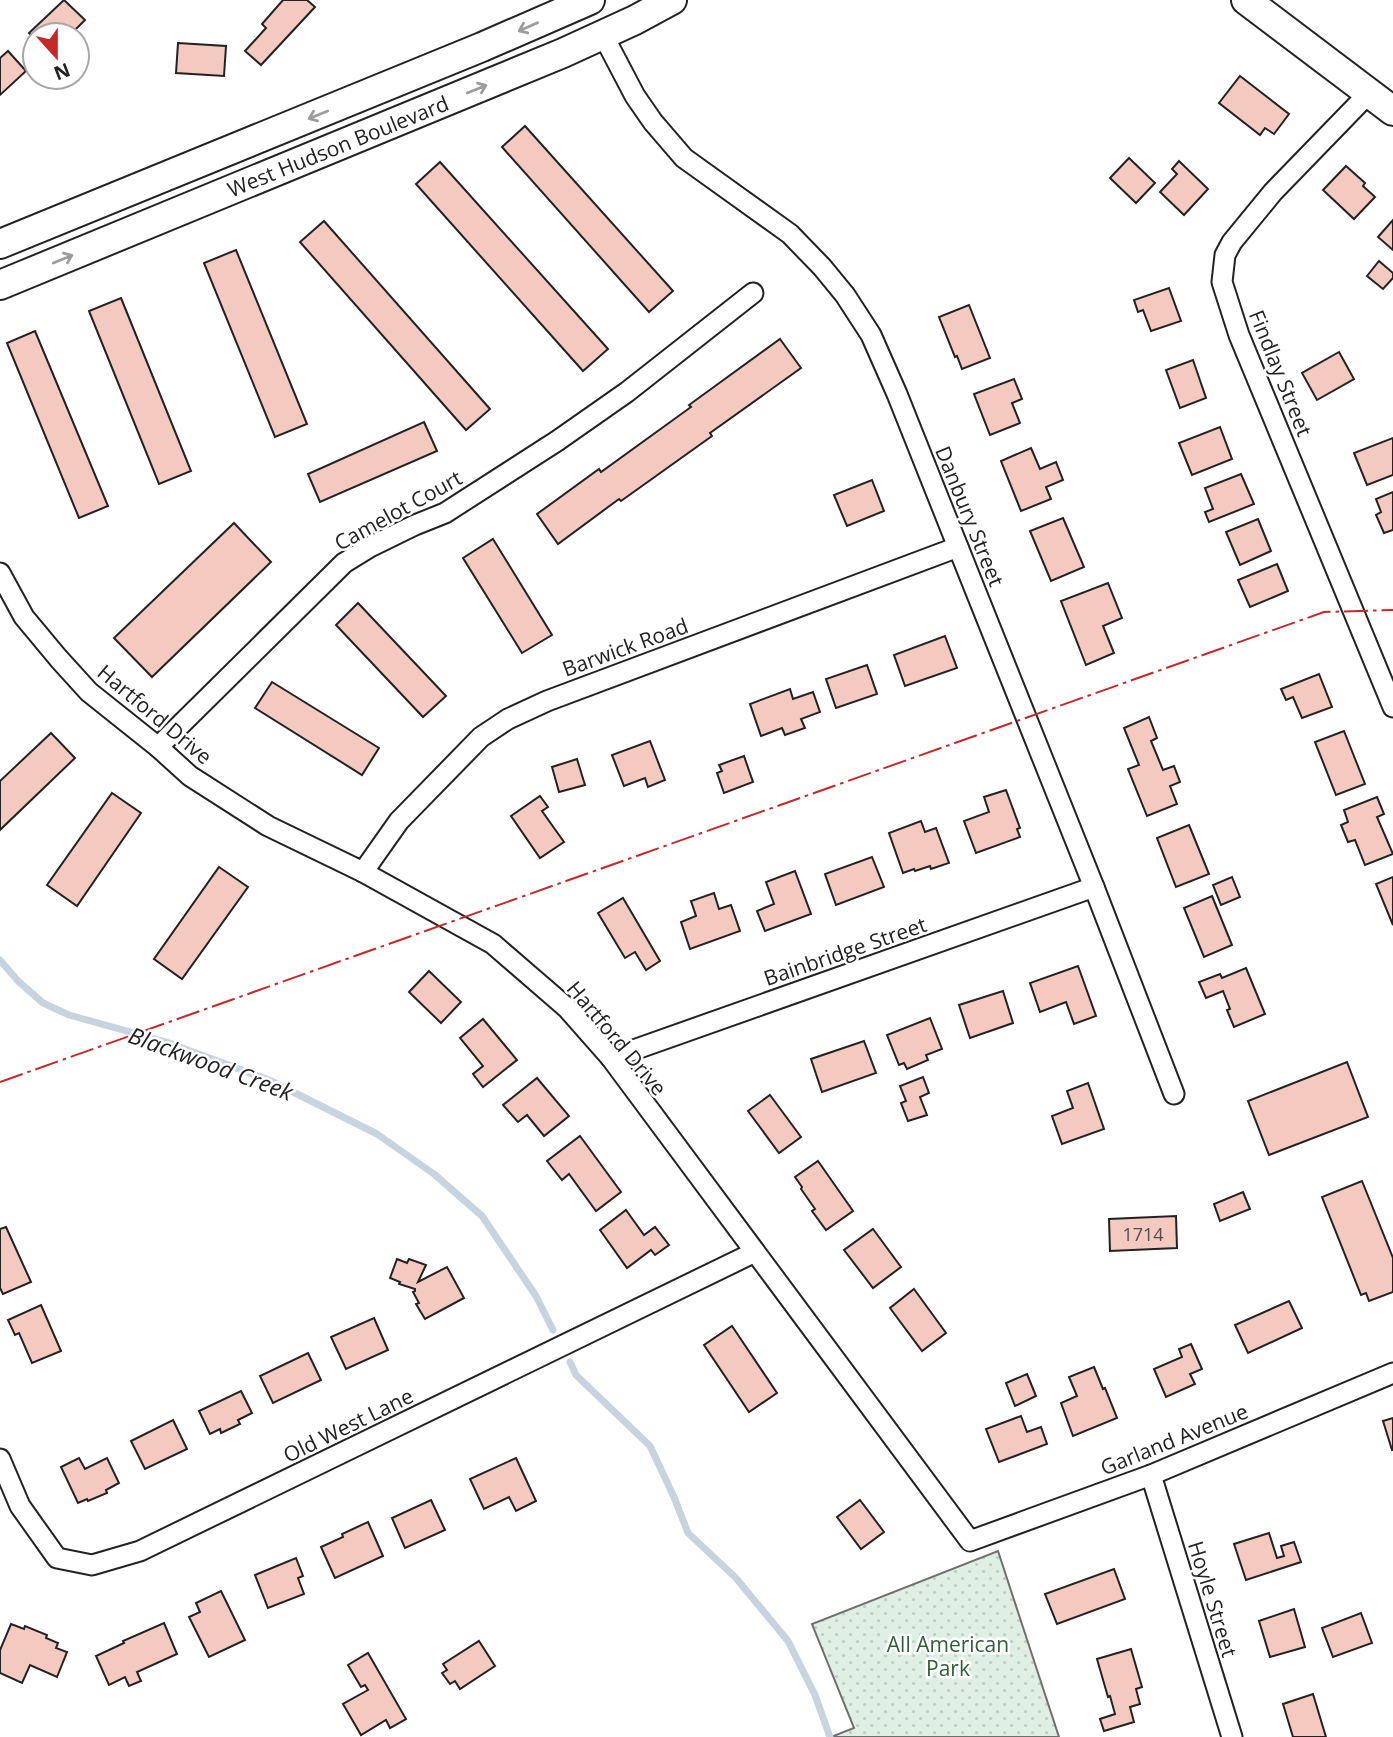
<svg xmlns="http://www.w3.org/2000/svg" width="1393" height="1737" font-family="'Open Sans',sans-serif">
	<style>
		.park { fill: url(#park-dots); stroke: #6f6f6f; stroke-width: 2 }
		.lines { fill: none; stroke-linecap: round; stroke-linejoin: round }
		.stream { stroke: #c7d3dd; stroke-width: 7 }
		.building { fill: #f3c9c0; stroke: #222; stroke-width: 2 }
		.minor-casing { stroke: #222; stroke-width: 23 }
		.secondary-casing { stroke: #222; stroke-width: 32 }
		.minor { stroke: #fff; stroke-width: 19 }
		.secondary { stroke: #fff; stroke-width: 28 }
		.power { stroke: #c62828; stroke-width: 2; stroke-dasharray: 24 5 3.5 5; stroke-linecap: butt }
		.oneway { stroke: #9c9c9c }
		.labels { text-anchor: middle; dominant-baseline: central; stroke-width: 5; stroke-linejoin: round; paint-order: stroke }
		.number-label { font-size: 18px; fill: #564c4a }
		.street-label { font-size: 21px; fill: #222; stroke: #fff }
		.park-label { font-size: 21px; fill: #2f5e38; stroke: #fff }
		.water-label { font-size: 23px; font-style: italic; fill: #222; stroke: #fff }
	</style>
	<defs>
		<pattern id="park-dots" width="8" height="8" patternUnits="userSpaceOnUse" patternTransform="scale(1.75)"><rect width="8" height="8" fill="#e0efe3"/><path d="M2 2h.1M6 6h.1" fill="none" stroke="#c0cdc2" stroke-width="1.8" stroke-linecap="round"/></pattern>
	</defs>
	<rect width="100%" height="100%" fill="#fff"/>
	<path class="park" d="M998,1551l61,186h-228l23,-9 -42,-104z"/>
	<g class="lines">
		<g class="stream">
			<path d="M0,960l18,21 25,22 26,12 97,27 103,38 108,54 57,40 48,42 54,80 17,34"/>
			<path d="M570,1362l6,13 74,71 24,51 14,36 47,44 53,64 27,54 15,42"/>
		</g>
	</g>
	<g class="building">
		<path d="M64,0l21,20 -15,15h-35v4l-6,-6z"/>
		<path d="M283,0h24l8,7 -54,58 -16,-14 21,-23 -4,-4z"/>
		<path d="M178,43l48,3 -2,30 -48,-3z"/>
		<path d="M8,51l18,20 -26,24v-37z"/>
		<path d="M1240,76l49,38 -15,20 -9,-6 -5,7 -41,-32z"/>
		<path d="M525,126l148,165 -24,21 -147,-165z"/>
		<path d="M1129,158l26,25 -19,20 -26,-25z"/>
		<path d="M1179,161l29,28 -24,26 -24,-23 17,-18 -5,-5z"/>
		<path d="M440,162l168,187 -25,22 -167,-187z"/>
		<path d="M1346,166l19,17 -2,3 12,11 -21,22 -31,-29z"/>
		<path d="M1393,220v30l-15,-13z"/>
		<path d="M324,221l166,188 -24,21 -166,-188z"/>
		<path d="M236,250l71,174 -32,13 -71,-174z"/>
		<path d="M1379,261l14,12v5l-10,11 -16,-13z"/>
		<path d="M1169,288l12,33 -30,10 -8,-21 -5,2 -4,-12z"/>
		<path d="M121,298l70,173 -32,13 -70,-173z"/>
		<path d="M969,305l21,53 -28,11 -5,-13 -2,1 -16,-40z"/>
		<path d="M35,331l73,175 -29,12 -72,-175z"/>
		<path d="M780,339l21,29 -91,65 2,3 -91,65 -2,-2 -61,45 -21,-30 62,-45 2,3 90,-65 -2,-2z"/>
		<path d="M1339,352l15,27 -37,21 -15,-27z"/>
		<path d="M1193,360l13,38 -26,10 -14,-38z"/>
		<path d="M1014,379l8,20 -10,4 8,20 -30,12 -16,-41z"/>
		<path d="M424,422l13,29 -117,51 -12,-28z"/>
		<path d="M1220,427l12,32 -40,16 -13,-32z"/>
		<path d="M1393,438v37l-26,10 -13,-32z"/>
		<path d="M1031,448l9,21 16,-7 7,18 -17,7 5,12 -30,12 -20,-50z"/>
		<path d="M1241,474l13,30 -45,18 -4,-10 8,-3 -8,-21z"/>
		<path d="M872,480l12,31 -37,15 -13,-31z"/>
		<path d="M1393,492v38l-9,3 -8,-18 5,-3 -5,-13z"/>
		<path d="M1063,518l21,49 -33,14 -21,-50z"/>
		<path d="M1258,519l13,32 -31,14 -14,-33z"/>
		<path d="M234,523l37,39 -119,115 -38,-39z"/>
		<path d="M493,539l59,96 -30,18 -59,-95z"/>
		<path d="M1277,564l11,27 -38,16 -12,-27z"/>
		<path d="M1108,583l14,35 -19,8 11,27 -28,12 -25,-64z"/>
		<path d="M358,603l88,93 -23,21 -87,-92z"/>
		<path d="M945,636l12,32 -52,18 -11,-31z"/>
		<path d="M867,665l10,29 -41,14 -10,-29z"/>
		<path d="M1319,674l13,33 -30,11 -9,-21 -7,3 -5,-11z"/>
		<path d="M272,682l107,66 -17,27 -107,-67z"/>
		<path d="M790,689l3,10 20,-7 7,20 -19,7 4,9 -20,7 -3,-7 -21,8 -11,-32z"/>
		<path d="M1149,717l8,21 -6,3 12,29 11,-4 6,16 -10,4 7,18 -30,12 -19,-47 11,-4 -15,-37z"/>
		<path d="M1344,731l21,53 -29,11 -21,-53z"/>
		<path d="M51,733l24,25 -75,72v-49z"/>
		<path d="M650,741l15,39 -17,7 -3,-9 -21,8 -12,-31z"/>
		<path d="M744,756l9,26 -29,11 -7,-20 5,-2 -3,-6z"/>
		<path d="M577,759l8,26 -26,7 -7,-25z"/>
		<path d="M1006,790l14,38 -3,1 3,8 -44,16 -12,-32 25,-9 -5,-15z"/>
		<path d="M112,793l29,20 -64,93 -30,-21z"/>
		<path d="M540,796l8,11 -6,4 22,31 -24,16 -29,-42z"/>
		<path d="M1377,797l7,17 -7,3 16,37 -28,11 -10,-25 -7,2 -7,-17 7,-3 -4,-12z"/>
		<path d="M921,821l4,11 11,-4 13,35 -18,6 -1,-3 -15,5 -1,-2 -11,4 -14,-40z"/>
		<path d="M1189,825l20,49 -33,13 -19,-49z"/>
		<path d="M872,857l12,30 -48,18 -11,-31z"/>
		<path d="M219,867l29,20 -66,92 -28,-20z"/>
		<path d="M795,871l16,43 -46,17 -8,-20 17,-7 -8,-22z"/>
		<path d="M1232,877l8,20 -19,8 -8,-20z"/>
		<path d="M1393,877v48l-17,-41z"/>
		<path d="M714,893l5,16 12,-4 9,26 -50,18 -9,-27 15,-6 -5,-15z"/>
		<path d="M1212,896l20,49 -28,12 -20,-49z"/>
		<path d="M623,898l37,63 -14,9 -11,-18 -10,6 -27,-45z"/>
		<path d="M1078,966l18,50 -22,8 -8,-22 -26,10 -10,-29z"/>
		<path d="M1246,968l19,46 -31,13 -7,-17 3,-1 -7,-18 -17,7 -7,-16 21,-8 2,4z"/>
		<path d="M429,971l32,31 -20,21 -32,-31z"/>
		<path d="M1003,991l10,32 -43,15 -11,-33z"/>
		<path d="M930,1018l12,31 -16,6 2,5 -21,9 -3,-6 -5,2 -12,-30z"/>
		<path d="M483,1019l34,41 -34,27 -10,-13 10,-8 -23,-28z"/>
		<path d="M864,1041l12,32 -54,19 -11,-33z"/>
		<path d="M1347,1062l21,55 -99,38 -21,-54z"/>
		<path d="M923,1077l6,16 -9,4 7,18 -19,6 -7,-18 5,-2 -6,-15z"/>
		<path d="M537,1078l32,38 -25,20 -17,-21 -9,7 -15,-17z"/>
		<path d="M1088,1083l16,46 -42,15 -10,-28 21,-8 -6,-17z"/>
		<path d="M770,1095l31,42 -22,16 -31,-42z"/>
		<path d="M580,1136l41,56 -25,19 -27,-37 -7,6 -15,-19z"/>
		<path d="M818,1161l35,50 -27,19 -14,-19 3,-2 -14,-20 1,-2 -7,-10z"/>
		<path d="M1362,1181l31,77v34l-24,9 -3,-8 -5,2 -39,-98z"/>
		<path d="M1243,1192l7,17 -30,12 -6,-17z"/>
		<path d="M626,1210l18,25 11,-8 14,18 -14,10 -4,-5 -24,18 -27,-38z"/>
		<path d="M1176,1216l1,32 -67,3 -1,-32z"/>
		<path d="M6,1227l25,55 -28,12 -3,-6v-59z"/>
		<path d="M873,1229l28,38 -28,21 -29,-38z"/>
		<path d="M397,1259l10,4 2,-4 17,6 -8,17 29,-15 17,31 -39,21 -9,-15 3,-1 -6,-11 2,-1v-2l-16,-5 1,-2 -10,-4z"/>
		<path d="M914,1289l32,44 -24,18 -32,-43z"/>
		<path d="M1289,1301l13,27 -54,25 -13,-28z"/>
		<path d="M41,1305l20,46 -29,12 -13,-30 -4,2 -7,-15z"/>
		<path d="M374,1318l14,32 -42,19 -15,-32z"/>
		<path d="M732,1326l45,67 -28,19 -45,-67z"/>
		<path d="M1191,1344l11,25 -12,5 5,10 -29,13 -12,-28 28,-12 -3,-8z"/>
		<path d="M308,1353l13,27 -48,23 -13,-27z"/>
		<path d="M1094,1367l9,22 2,-1 12,30 -44,18 -12,-33 16,-7 -8,-19z"/>
		<path d="M1027,1374l9,22 -21,10 -9,-23z"/>
		<path d="M241,1391l11,22 -14,7 2,4 -19,9 -1,-4 -10,5 -11,-23z"/>
		<path d="M1021,1416l6,16 14,-5 6,17 -48,18 -13,-33z"/>
		<path d="M1393,1418v32h-1l-9,-29z"/>
		<path d="M173,1420l14,29 -42,20 -14,-28z"/>
		<path d="M79,1458l6,11 22,-11 12,25 -13,7 1,3 -19,8 -1,-2 -9,4 -17,-36z"/>
		<path d="M516,1458l20,43 -20,10 -7,-14 -25,12 -14,-30z"/>
		<path d="M431,1500l14,30 -40,18 -13,-30z"/>
		<path d="M860,1500l24,32 -23,17 -24,-32z"/>
		<path d="M368,1522l15,34 -48,22 -14,-31 22,-10 -1,-3z"/>
		<path d="M1269,1533l8,25 7,-2 -3,-10 13,-4 7,20 -55,18 -12,-36z"/>
		<path d="M296,1558l7,18 -5,2 6,16 -36,14 -13,-33z"/>
		<path d="M1114,1569l11,30 -68,25 -12,-30z"/>
		<path d="M221,1591l24,49 -36,17 -20,-40 11,-5 -4,-9z"/>
		<path d="M1294,1609l11,38 -35,10 -11,-36z"/>
		<path d="M1361,1613l11,30 -39,14 -11,-29z"/>
		<path d="M164,1623l13,31 -40,18 4,9 -12,5 -4,-9 -16,8 -13,-29 28,-13 -1,-2z"/>
		<path d="M11,1624l13,5 1,-3 22,9 -1,3 12,5 -2,5 11,4 -10,25 -27,-12 -8,18 -22,-10v-23z"/>
		<path d="M479,1641l16,25 -35,23 -5,-8 -5,3 -8,-11 5,-3 -4,-6z"/>
		<path d="M1131,1649l11,38 -6,2 4,15 -10,3 4,15 -30,9 -4,-12 15,-5 -5,-18 -2,1 -11,-38z"/>
		<path d="M368,1653l38,66 -16,9 -4,-8 -25,15 -18,-31 25,-14 -3,-5 -4,2 -13,-22z"/>
		<path d="M1313,1694l13,43h-33l-10,-33z"/>
	</g>
	<g class="lines">
		<g class="minor-casing">
			<g id="minor">
				<path d="M603,35l32,61 18,26 31,36 106,76 32,33 23,28 26,40 26,59 61,153 136,340 80,207"/>
				<path d="M1369,93l-96,99 -41,50 -7,13 -3,27 17,53 154,372"/>
				<path d="M0,573l24,44 35,42 30,33 69,55 32,29 78,50 95,46 130,72 74,64 44,50 359,483 181,-66 242,-102"/>
				<path d="M158,747l186,-184 26,-16 45,-22 30,-12 112,-72 70,-49 126,-99"/>
				<path d="M363,872l36,-51 82,-84 27,-18 39,-18 411,-154"/>
				<path d="M611,1058l483,-171"/>
				<path d="M0,1459l20,47 37,52 35,7 48,-14 615,-299"/>
				<path d="M1151,1475l81,262"/>
			</g>
		</g>
		<g class="secondary-casing">
			<g id="secondary">
				<path d="M1246,0l147,111"/>
				<path d="M0,244l482,-197 108,-47"/>
				<path d="M0,285l563,-232 72,-33 37,-20"/>
			</g>
		</g>
		<use href="#minor" class="minor"/>
		<use href="#secondary" class="secondary"/>
		<path class="power" d="M0,1082l1324,-470 69,-2"/>
	</g>
	<defs><path id="oneway-shaft" d="M-6 0H5M1.5-3L5.5 0L1.5 3" fill="none" stroke-width="1.6" stroke-linecap="round" stroke-linejoin="round" transform="scale(1.75)"/></defs>
	<g class="oneway">
		<use href="#oneway-shaft" transform="translate(528 27) rotate(156)"/>
		<use href="#oneway-shaft" transform="translate(477 89) rotate(-22)"/>
		<use href="#oneway-shaft" transform="translate(318 115) rotate(158)"/>
		<use href="#oneway-shaft" transform="translate(63 259) rotate(-22)"/>
	</g>
	<g class="labels">
		<g class="number-label">
			<text x="1143" y="1234">1714</text>
		</g>
		<g class="street-label">
			<text transform="translate(338 146) rotate(-22)">West Hudson Boulevard</text>
			<text transform="translate(1281 373) rotate(68)">Findlay Street</text>
			<text transform="translate(398 510) rotate(-29)">Camelot Court</text>
			<text transform="translate(970 516) rotate(68)">Danbury Street</text>
			<text transform="translate(625 647) rotate(-20)">Barwick Road</text>
			<text transform="translate(155 714) rotate(40)">Hartford Drive</text>
			<text transform="translate(845 951) rotate(-19)">Bainbridge Street</text>
			<text transform="translate(617 1038) rotate(50)">Hartford Drive</text>
			<text transform="translate(348 1425) rotate(-26)">Old West Lane</text>
			<text transform="translate(1174 1439) rotate(-22)">Garland Avenue</text>
			<text transform="translate(1213 1599) rotate(73)">Hoyle Street</text>
		</g>
		<g class="park-label">
			<text x="948" y="1644">All American<tspan x="948" dy="24">Park</tspan></text>
		</g>
		<g class="water-label">
			<text transform="translate(211 1063) rotate(20)">Blackwood Creek</text>
		</g>
	</g>
	<g transform="translate(56 56) rotate(159)"><circle r="33" fill="#ffffff" stroke="#a7a7a7" stroke-width="2"/>
	<path d="M0-5L12 26L0 18L-12 26Z" fill="#c62828"/>
	<text y="-10" font-size="19" font-weight="bold" text-anchor="middle" fill="#222222">N</text>
	</g>
</svg>
